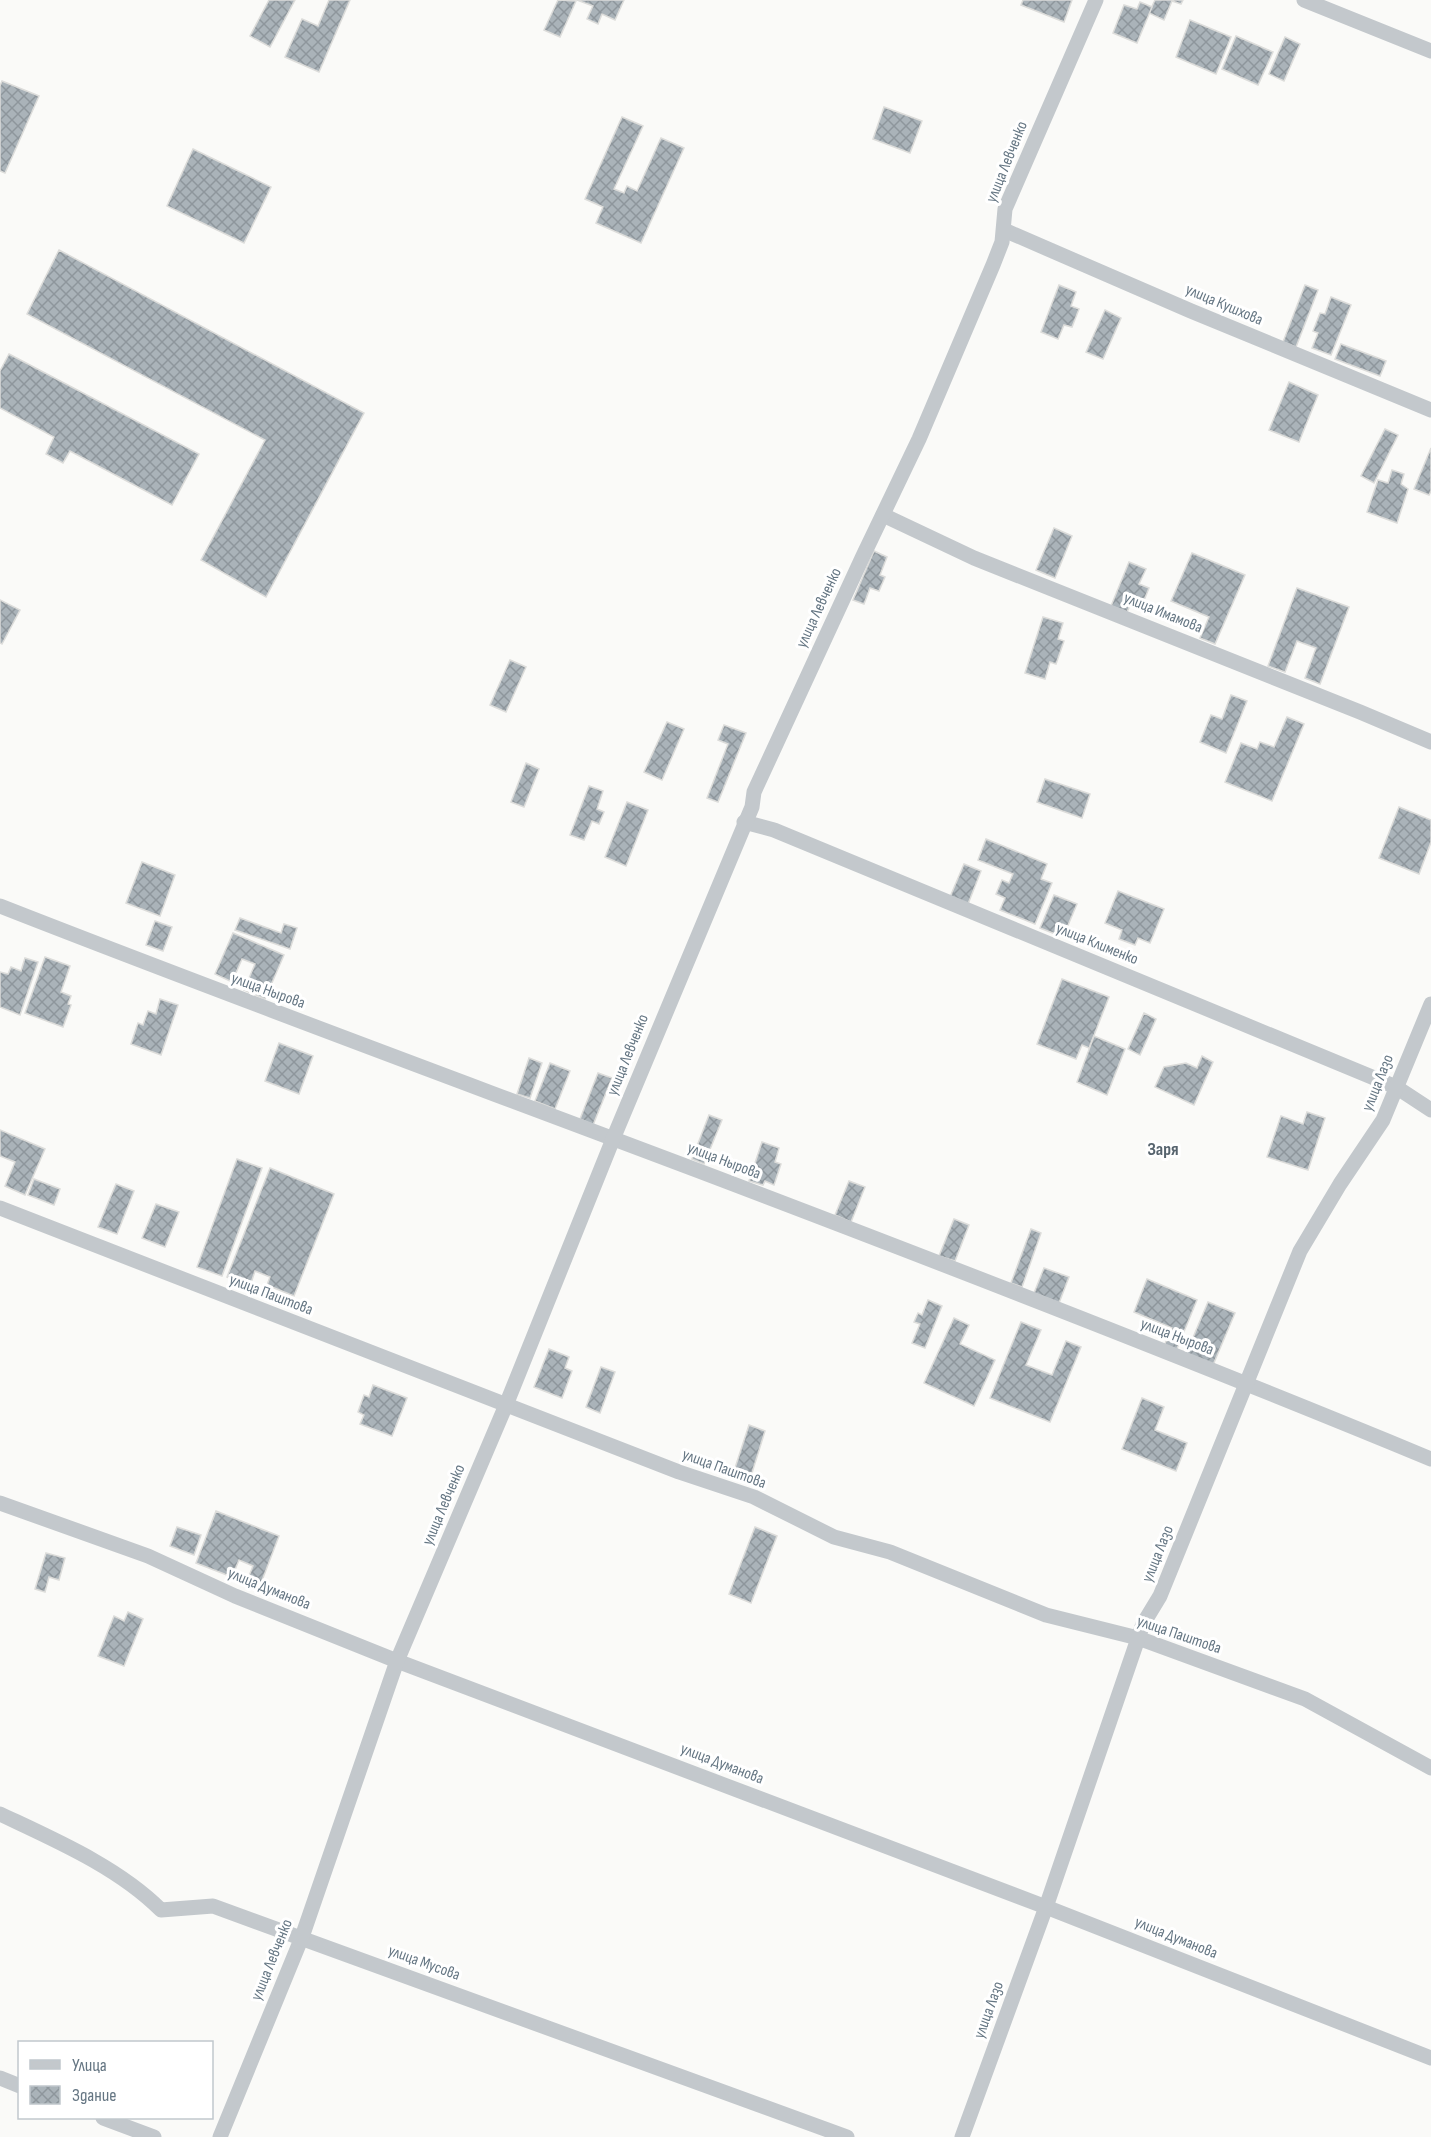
<svg xmlns="http://www.w3.org/2000/svg" width="1431" height="2137" font-family="'Sofia Sans Condensed',sans-serif">
	<style>
		.building { fill: url(#building-cross-hatch); stroke: #dcdcda; stroke-width: 1.5 }
		.lines { fill: none; stroke-linecap: round; stroke-linejoin: round }
		.street { stroke: #c3c8cc; stroke-width: 15 }
		.labels { text-anchor: middle; dominant-baseline: central; stroke-width: 6; stroke-linejoin: round; paint-order: stroke }
		.street-label { font-size: 16px; fill: #657683; stroke: #fff }
		.neighbourhood-label { font-size: 18px; font-weight: bold; fill: #57646e; stroke: #fff }
	</style>
	<defs>
		<pattern id="building-cross-hatch" width="8" height="8" patternUnits="userSpaceOnUse" patternTransform="scale(1.5)"><rect width="8" height="8" fill="#aab3b9"/><path d="M0 0l8 8M0 8l8-8" fill="none" stroke="#8e969c"/></pattern>
	</defs>
	<rect width="100%" height="100%" fill="#fafaf8"/>
	<g class="building">
		<path d="M269,0h26l-25,47 -20,-11z"/>
		<path d="M329,0h21l-31,72 -34,-15 17,-38 16,7z"/>
		<path d="M558,0l18,1 -16,36 -16,-7z"/>
		<path d="M577,0h47l-9,20 -13,-6 -4,10 -11,-5 6,-13z"/>
		<path d="M1023,0h49l-8,22 -43,-17z"/>
		<path d="M1155,0h28l-2,4 -9,-3 -8,19 -15,-7z"/>
		<path d="M1140,2l12,5 -15,36 -24,-10 11,-28 13,4z"/>
		<path d="M1190,20l41,17 -15,37 -40,-17z"/>
		<path d="M1236,36l37,16 -15,33 -36,-16z"/>
		<path d="M1285,37l15,7 -16,37 -15,-7z"/>
		<path d="M2,81l37,15 -34,77 -5,-2v-85z"/>
		<path d="M884,107l38,14 -12,32 -37,-14z"/>
		<path d="M622,117l21,9 -29,63 10,4 3,-7 10,5 24,-53 23,10 -43,95 -45,-20 7,-16 -18,-8z"/>
		<path d="M193,149l78,38 -27,56 -77,-37z"/>
		<path d="M59,250l305,163 -98,184 -65,-37 64,-120 -238,-126z"/>
		<path d="M1059,285l17,7 -5,14 8,3 -7,18 -8,-2 -6,14 -17,-7z"/>
		<path d="M1305,285l13,5 -22,57 -13,-5z"/>
		<path d="M1331,297l20,8 -20,50 -19,-7 6,-15 -5,-2 7,-18 5,1z"/>
		<path d="M1105,310l16,8 -18,41 -17,-7z"/>
		<path d="M1341,344l45,17 -6,15 -45,-17z"/>
		<path d="M9,354l190,100 -27,51 -102,-54 -7,12 -17,-9 8,-17 -54,-29v-37z"/>
		<path d="M1289,382l29,13 -19,47 -30,-12z"/>
		<path d="M1385,429l13,6 -24,48 -13,-7z"/>
		<path d="M1431,448v43l-2,4 -15,-6z"/>
		<path d="M1392,470l12,4 -3,10 7,5 -11,34 -30,-11 11,-32 10,3z"/>
		<path d="M1054,528l18,8 -17,42 -19,-8z"/>
		<path d="M874,551l13,6 -7,18 5,2 -6,14 -9,-3 -6,16 -11,-4z"/>
		<path d="M1192,553l53,22 -30,69 -15,-6 9,-21 -38,-16z"/>
		<path d="M1129,562l17,7 -7,15 10,4 -6,15 -10,-4 -6,13 -16,-6z"/>
		<path d="M1297,588l52,19 -29,77 -15,-6 11,-30 -19,-7 -12,31 -17,-6z"/>
		<path d="M0,600l20,10 -18,34 -2,-1z"/>
		<path d="M1043,617l20,6 -5,16 6,2 -8,23 -6,-2 -5,17 -20,-6z"/>
		<path d="M510,660l16,7 -20,45 -16,-7z"/>
		<path d="M1231,695l16,6 -21,52 -26,-11 11,-27 11,4z"/>
		<path d="M1287,717l17,7 -32,77 -47,-19 16,-39 16,6 3,-7 14,5z"/>
		<path d="M667,722l17,7 -22,51 -18,-8z"/>
		<path d="M724,725l22,8 -28,69 -11,-4 21,-54 -10,-4z"/>
		<path d="M526,763l13,6 -15,38 -13,-5z"/>
		<path d="M1045,779l45,15 -8,24 -45,-16z"/>
		<path d="M589,786l14,5 -6,18 7,3 -5,12 -7,-3 -8,19 -14,-5z"/>
		<path d="M627,802l21,8 -22,56 -21,-9z"/>
		<path d="M1399,807l32,13v22l-12,32 -40,-16z"/>
		<path d="M986,839l61,25 -6,15 11,4 -17,41 -35,-14 5,-12 -9,-4 6,-14 7,3 4,-9 -35,-14z"/>
		<path d="M142,862l33,13 -15,41 -34,-13z"/>
		<path d="M964,864l17,7 -13,33 -18,-7z"/>
		<path d="M1118,891l46,18 -14,34 -12,-5 -3,7 -16,-6 3,-9 -17,-7z"/>
		<path d="M1054,895l23,9 -14,33 -23,-9z"/>
		<path d="M240,918l41,15 3,-9 13,4 -7,21 -55,-19z"/>
		<path d="M155,921l17,6 -9,24 -17,-6z"/>
		<path d="M233,933l51,22 -19,44 -21,-9 11,-26 -13,-5 -10,23 -17,-8z"/>
		<path d="M45,957l25,9 -9,26 10,4 -3,8 3,1 -8,22 -38,-14z"/>
		<path d="M25,958l13,4 -18,53 -20,-8v-35l8,2 3,-7 10,4z"/>
		<path d="M1062,979l47,18 -20,51 -7,-3 -6,14 -39,-15z"/>
		<path d="M160,999l18,6 -17,50 -30,-11 7,-21 5,2 5,-14 8,3z"/>
		<path d="M1144,1013l12,6 -16,36 -12,-6z"/>
		<path d="M1094,1036l31,13 -18,46 -30,-13z"/>
		<path d="M279,1043l34,13 -14,38 -34,-13z"/>
		<path d="M1202,1056l11,6 -19,43 -39,-18 9,-20 22,-4 11,5z"/>
		<path d="M529,1058l13,5 -12,35 -13,-4z"/>
		<path d="M550,1063l20,8 -15,38 -20,-8z"/>
		<path d="M598,1073l14,5 -19,47 -13,-6z"/>
		<path d="M1307,1112l18,6 -17,52 -41,-13 14,-41 22,8z"/>
		<path d="M709,1115l13,5 -18,44 -12,-5z"/>
		<path d="M0,1130l45,19 -20,46 -20,-9 10,-24 -15,-6z"/>
		<path d="M762,1142l17,6 -4,14 6,2 -7,21 -9,-4 -2,4 -14,-4z"/>
		<path d="M237,1159l25,9 -40,108 -25,-9z"/>
		<path d="M270,1168l64,26 -40,102 -27,-11 3,-8 -15,-6 -5,15 -23,-9z"/>
		<path d="M34,1179l26,10 -6,16 -26,-10z"/>
		<path d="M849,1181l16,6 -14,35 -16,-7z"/>
		<path d="M116,1184l18,7 -17,43 -19,-7z"/>
		<path d="M156,1204l23,8 -14,35 -23,-9z"/>
		<path d="M954,1219l15,6 -14,36 -16,-5z"/>
		<path d="M1031,1229l10,4 -19,54 -11,-4z"/>
		<path d="M1044,1268l25,9 -10,26 -25,-10z"/>
		<path d="M1147,1279l50,21 -21,51 -12,-5 8,-18 -38,-16z"/>
		<path d="M928,1300l14,6 -17,42 -13,-5 8,-19 -6,-2 4,-9 4,2z"/>
		<path d="M1208,1302l27,11 -22,52 -27,-11z"/>
		<path d="M954,1318l15,7 -9,19 35,16 -21,46 -50,-23z"/>
		<path d="M1021,1322l20,8 -15,35 26,10 14,-34 15,6 -31,75 -60,-24z"/>
		<path d="M549,1349l20,8 -4,11 7,3 -10,27 -28,-11z"/>
		<path d="M601,1367l14,5 -15,41 -14,-6z"/>
		<path d="M373,1385l34,13 -15,38 -32,-12 4,-9 -6,-3 6,-17 5,2z"/>
		<path d="M1142,1398l22,9 -9,23 32,13 -11,28 -54,-22z"/>
		<path d="M749,1425l16,6 -14,45 -17,-5z"/>
		<path d="M216,1511l63,25 -21,55 -13,-5 8,-20 -14,-6 -7,17 -36,-14z"/>
		<path d="M177,1527l24,8 -7,20 -24,-9z"/>
		<path d="M755,1527l22,9 -26,67 -22,-9z"/>
		<path d="M46,1553l19,5 -6,22 -10,-3 -4,15 -10,-3z"/>
		<path d="M128,1612l15,7 -19,47 -26,-10 16,-40 10,5z"/>
	</g>
	<g class="lines">
		<g class="street">
			<path d="M1304,0l127,51"/>
			<path d="M1004,230l187,81 240,99"/>
			<path d="M883,515l91,43 386,154 71,30"/>
			<path d="M744,822l30,8 622,257 35,23"/>
			<path d="M0,906c232,91 466,177 699,265 245,93 490,188 732,288"/>
			<path d="M0,1208l679,264 75,25 80,40 56,15 156,63 92,23 167,61 126,69"/>
			<path d="M0,1503l148,53 87,40 162,65 649,246 385,151"/>
			<path d="M0,1814c55,26 118,53 161,96l52,-4 634,231"/>
			<path d="M0,2078l20,8"/>
			<path d="M103,2118l51,19"/>
			<path d="M220,2137l82,-200 95,-276 109,-256 107,-266 139,-332 2,-15 109,-236 56,-117 74,-174 9,-23 3,-33 91,-209"/>
			<path d="M962,2137l84,-230 97,-283 17,-28 140,-345 40,-67 43,-64 48,-116"/>
		</g>
	</g>
	<g class="labels">
		<g class="street-label">
			<text transform="translate(1007 162) rotate(-68)">улица Левченко</text>
			<text transform="translate(1224 305) rotate(23)">улица Кушхова</text>
			<text transform="translate(819 608) rotate(-65)">улица Левченко</text>
			<text transform="translate(1163 613) rotate(22)">улица Имамова</text>
			<text transform="translate(1097 944) rotate(22)">улица Клименко</text>
			<text transform="translate(268 991) rotate(20)">улица Нырова</text>
			<text transform="translate(628 1055) rotate(-68)">улица Левченко</text>
			<text transform="translate(1378 1083) rotate(-68)">улица Лазо</text>
			<text transform="translate(724 1161) rotate(21)">улица Нырова</text>
			<text transform="translate(271 1295) rotate(21)">улица Паштова</text>
			<text transform="translate(1177 1337) rotate(21)">улица Нырова</text>
			<text transform="translate(724 1469) rotate(20)">улица Паштова</text>
			<text transform="translate(444 1505) rotate(-67)">улица Левченко</text>
			<text transform="translate(1158 1554) rotate(-68)">улица Лазо</text>
			<text transform="translate(269 1589) rotate(22)">улица Думанова</text>
			<text transform="translate(1179 1635) rotate(19)">улица Паштова</text>
			<text transform="translate(722 1764) rotate(21)">улица Думанова</text>
			<text transform="translate(1176 1938) rotate(22)">улица Думанова</text>
			<text transform="translate(272 1960) rotate(-68)">улица Левченко</text>
			<text transform="translate(424 1963) rotate(20)">улица Мусова</text>
			<text transform="translate(989 2010) rotate(-70)">улица Лазо</text>
		</g>
		<g class="neighbourhood-label">
			<text x="1163" y="1149">Заря</text>
		</g>
	</g>
	<rect x="18" y="2041" width="195" height="78" fill="#ffffff" stroke="#c1c8cd" stroke-width="1.5"/>
	<rect x="30" y="2060" width="30" height="9" fill="#c3c8cc" stroke="#c1c8cd" stroke-width="1.5"/>
	<text x="72" y="2071" font-size="18" fill="#657683">Улица</text>
	<rect x="30" y="2086" width="30" height="18" fill="url(#building-cross-hatch)" stroke="#c1c8cd" stroke-width="1.5"/>
	<text x="72" y="2101" font-size="18" fill="#657683">Здание</text>
</svg>
